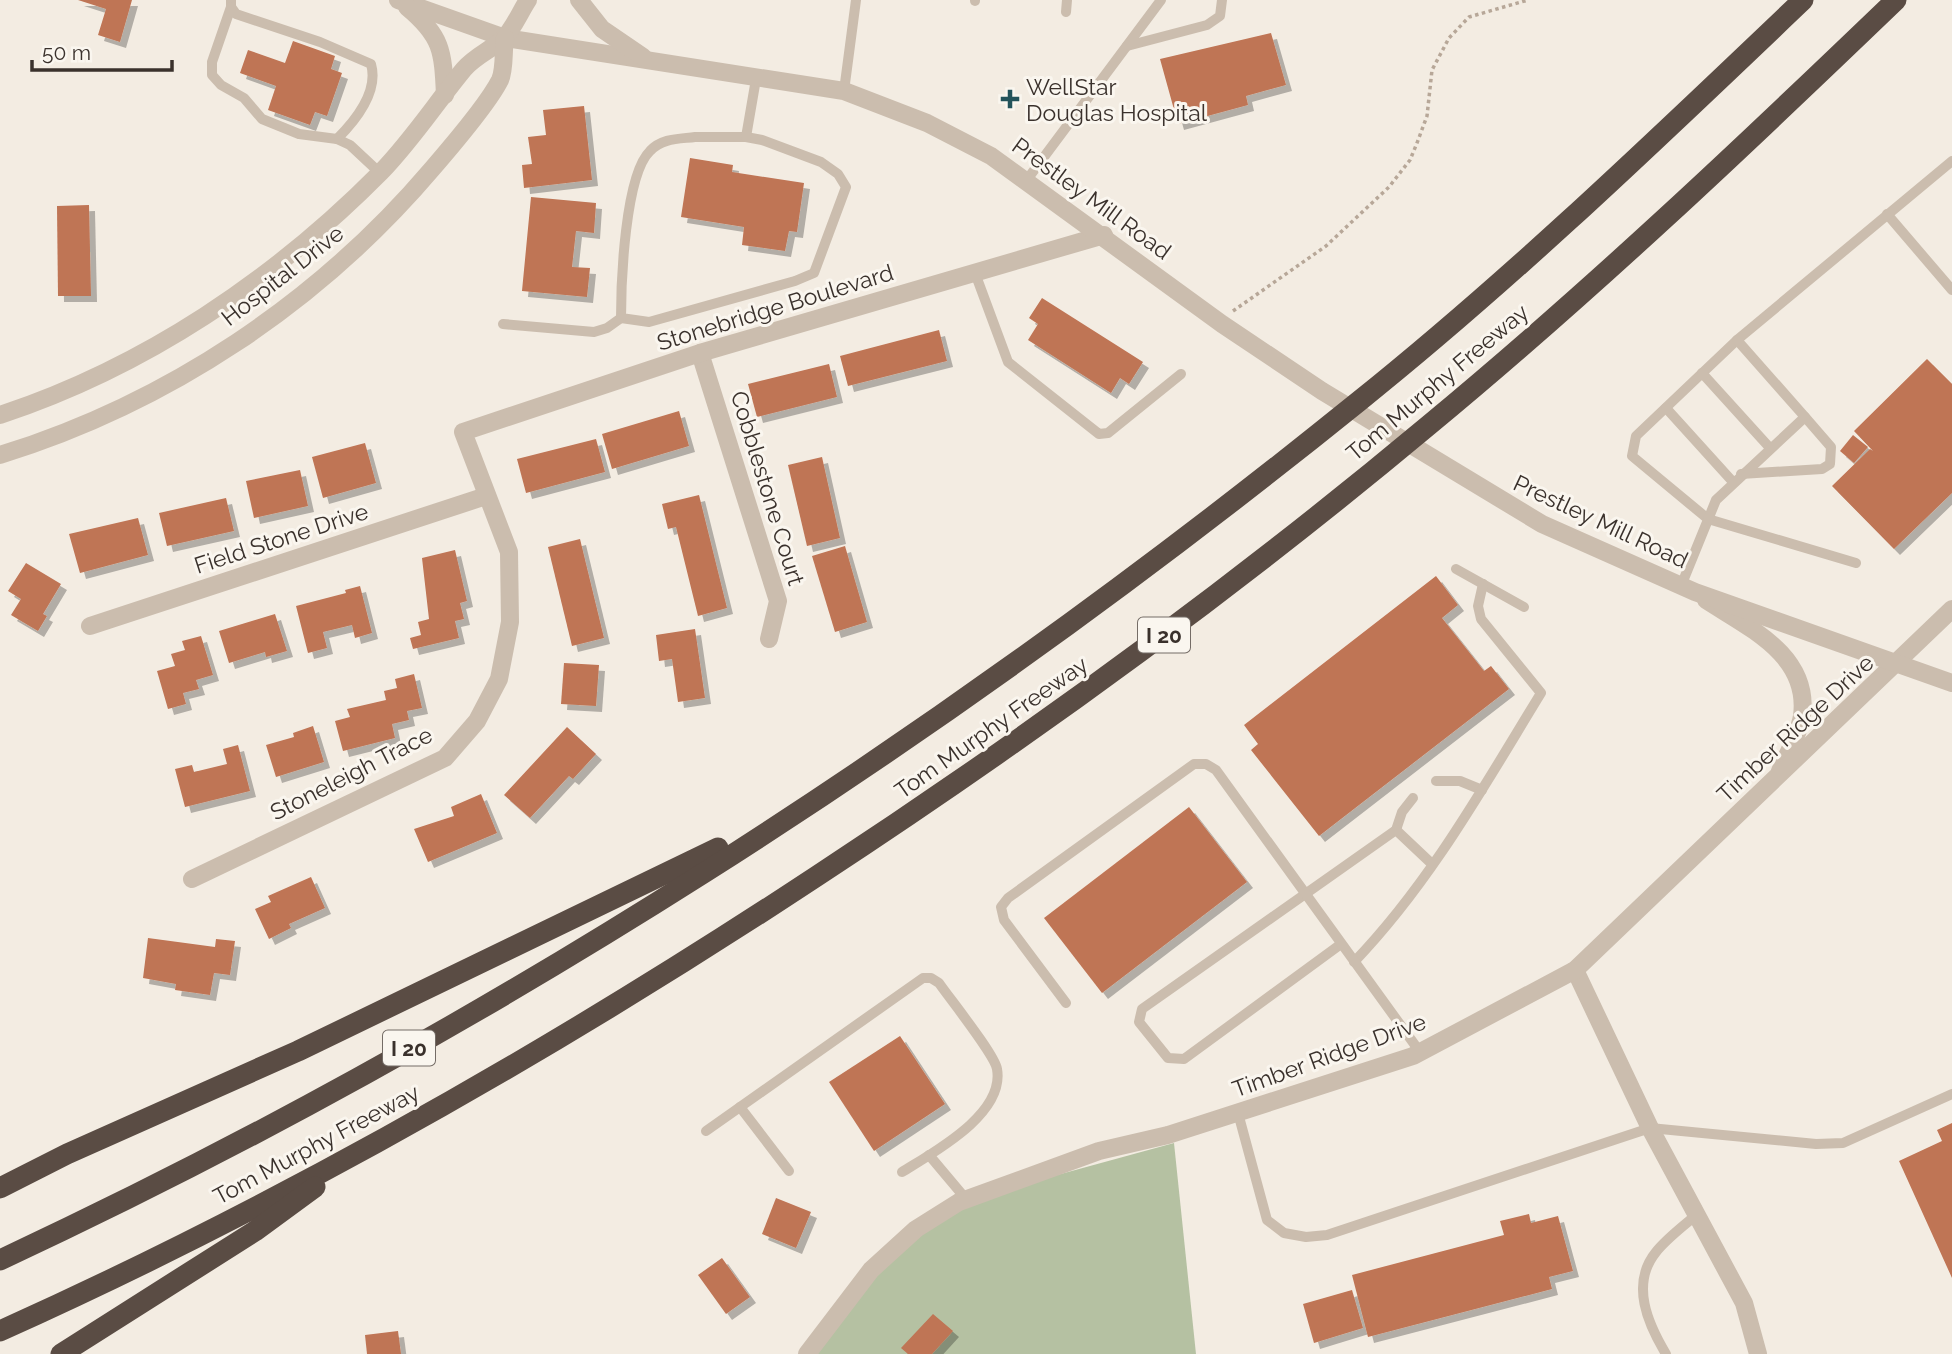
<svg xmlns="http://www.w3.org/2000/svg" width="1952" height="1354" font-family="Raleway,sans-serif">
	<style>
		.green { fill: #b5c1a2 }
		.building { fill: #bf7454; filter: url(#shadow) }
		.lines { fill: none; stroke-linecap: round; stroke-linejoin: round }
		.path { stroke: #b7a798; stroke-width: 3.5; stroke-dasharray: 3.5 3.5; stroke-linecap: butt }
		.service { stroke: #cbbdae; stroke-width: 10 }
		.minor { stroke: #cbbdae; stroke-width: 18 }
		.tertiary { stroke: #cbbdae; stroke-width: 18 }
		.motorway { stroke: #5a4c44; stroke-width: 21 }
		.poi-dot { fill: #23535a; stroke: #faf6ef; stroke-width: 2.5 }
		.labels { text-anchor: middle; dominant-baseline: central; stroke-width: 6; stroke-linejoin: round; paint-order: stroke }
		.shield { fill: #faf6ef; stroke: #746c66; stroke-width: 2 }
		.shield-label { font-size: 21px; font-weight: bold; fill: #3a312c }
		.poi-label { font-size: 23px; fill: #3a312c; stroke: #faf6ef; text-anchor: start }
		.street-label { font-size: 23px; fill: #3a312c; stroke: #faf6ef }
	</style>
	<defs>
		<filter id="shadow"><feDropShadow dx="6" dy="6" stdDeviation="0" flood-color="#0004"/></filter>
	</defs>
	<rect width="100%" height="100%" fill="#f3ece2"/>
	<path class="green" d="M1174,1143l22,211h-389l64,-84 88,-68z"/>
	<g class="building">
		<path d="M78,0h54l-12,42 -22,-7 8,-26z"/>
		<path d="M1271,33l15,52 -40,11 2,9 -70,19 -18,-65z"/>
		<path d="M293,41l42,15 -4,13 11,4 -15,43 -12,-4 -5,13 -42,-15 8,-24 -36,-13 8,-23 37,13z"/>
		<path d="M584,106l8,74 -68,8 -2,-23 10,-1 -4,-27 18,-2 -3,-25z"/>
		<path d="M690,158l43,7 -1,7 72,11 -7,49 -8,-1 -4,20 -43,-6 2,-18 -63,-10z"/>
		<path d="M531,197l65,6 -2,30 -18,-2 -4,36 18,1 -3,29 -65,-6z"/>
		<path d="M89,205l2,91h-33l-1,-90z"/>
		<path d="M1042,298l101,64 -14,22 -9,-6 -9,15 -83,-53 10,-16 -9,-6z"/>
		<path d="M939,330l8,31 -99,25 -8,-30z"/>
		<path d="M1927,359l25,25v109l-58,56 -62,-63 38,-37 3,2 -19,-20z"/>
		<path d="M829,364l8,33 -80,20 -9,-33z"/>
		<path d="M679,411l10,35 -77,23 -10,-35z"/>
		<path d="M1853,435l15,12 -14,16 -14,-12z"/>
		<path d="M596,439l9,33 -79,21 -9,-34z"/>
		<path d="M365,443l11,40 -53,15 -11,-41z"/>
		<path d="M822,457l18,81 -33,8 -19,-81z"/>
		<path d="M300,470l8,36 -54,12 -8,-37z"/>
		<path d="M699,495l28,113 -29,8 -22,-89 -8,2 -6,-25z"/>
		<path d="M226,498l8,33 -67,15 -8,-33z"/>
		<path d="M138,518l10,37 -68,18 -11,-39z"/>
		<path d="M580,539l24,99 -32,8 -24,-99z"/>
		<path d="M845,546l22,76 -32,10 -23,-76z"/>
		<path d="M455,550l12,51 -7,2 4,16 -9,2 4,17 -46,11 -3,-11 11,-3 -3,-13 11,-3 -7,-61z"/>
		<path d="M26,563l35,21 -18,30 4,2 -9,15 -27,-16 10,-16 -13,-8z"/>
		<path d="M1436,576l22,29 -16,13 42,53 7,-5 18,23 -190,147 -68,-86 7,-6 -14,-19z"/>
		<path d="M360,586l12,47 -17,5 -3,-13 -29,7 4,16 -19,5 -12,-47 50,-13 -1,-3z"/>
		<path d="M275,614l12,37 -21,6 -1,-5 -36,11 -10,-32z"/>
		<path d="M695,629l10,69 -27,4 -6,-43 -13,2 -3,-26z"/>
		<path d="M201,636l12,39 -17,5 3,9 -16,4 3,11 -18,5 -11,-38 18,-5 -4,-12 14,-4 -3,-9z"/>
		<path d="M564,663l35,2 -3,41 -35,-2z"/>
		<path d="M414,674l8,34 -15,3 2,9 -17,4 3,14 -52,13 -8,-30 15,-4 -3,-8 39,-9 -2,-9 13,-3 -2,-9z"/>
		<path d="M313,726l11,36 -48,15 -10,-32 28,-8 -1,-4z"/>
		<path d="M567,727l29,27 -23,25 -4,-3 -39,42 -26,-23z"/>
		<path d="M238,745l12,46 -65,16 -10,-38 17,-4 2,7 33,-8 -4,-15z"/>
		<path d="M481,794l16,39 -69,29 -14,-33 40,-13 -3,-9z"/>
		<path d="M1189,807l58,75 -145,111 -58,-75z"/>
		<path d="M311,877l14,31 -36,16 2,4 -22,11 -14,-30 16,-7 -3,-6z"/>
		<path d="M148,938l67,9 1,-8 19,2 -5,34 -16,-2 -4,22 -35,-5 1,-6 -33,-6z"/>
		<path d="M900,1036l45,68 -71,47 -45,-69z"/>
		<path d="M1952,1123v155l-53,-117 43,-20 -5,-11z"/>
		<path d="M776,1198l35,14 -15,36 -34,-14z"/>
		<path d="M1529,1214l2,9 27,-7 15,55 -24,6 3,12 -184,48 -16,-62 152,-40 -4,-14z"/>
		<path d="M722,1258l28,39 -24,17 -28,-39z"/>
		<path d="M1352,1290l11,38 -49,15 -11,-39z"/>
		<path d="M933,1314l20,17 -21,23h-24l-7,-6z"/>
		<path d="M398,1331l3,23h-34l-2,-19z"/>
	</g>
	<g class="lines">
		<path class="path" d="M1233,311l93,-65 63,-59 21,-27 7,-17 10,-27 5,-46 17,-32 20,-21 59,-17"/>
		<g class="service">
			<path d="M231,0v7l5,7 84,28 51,22c8,28 -15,56 -34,75l13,6 30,28"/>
			<path d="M975,1v-1"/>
			<path d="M231,7l-19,55v13l9,10 23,13 18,21 37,15 38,5"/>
			<path d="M1066,12l1,-12"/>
			<path d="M1127,46l80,-21 13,-9 2,-16"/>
			<path d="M844,91l12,-91"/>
			<path d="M695,137h51l16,3 59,22 17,12 8,13 -32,86 -19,8 -146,41 -28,-4c0,-36 4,-143 29,-167 12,-13 29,-12 45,-14z"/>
			<path d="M746,137l10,-58"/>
			<path d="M1026,181l135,-181"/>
			<path d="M1887,214l65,76"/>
			<path d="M975,273l33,89 91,72 9,-1 73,-59"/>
			<path d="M503,324l91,8 13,-4 14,-10"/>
			<path d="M1737,340l-101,96 -4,20 76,63 148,44"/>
			<path d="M1702,373l68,75"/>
			<path d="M1666,408l67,74"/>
			<path d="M1741,474l81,-5 8,-5 1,-17 -26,-30"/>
			<path d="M1456,569l68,38"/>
			<path d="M1681,586l35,-86 89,-83 -68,-77 215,-179"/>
			<path d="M1436,781h24l22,9"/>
			<path d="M1396,830l6,-18 11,-14"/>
			<path d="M1341,944l-157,115 -16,-1 -29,-36 3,-13 254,-179 36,34"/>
			<path d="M1354,962c76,-79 130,-176 187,-269l-60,-74 -3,-13 5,-22"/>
			<path d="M1066,1003l-62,-83 -3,-13 7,-9 186,-134h12l10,6 204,282"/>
			<path d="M740,1107l49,64"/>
			<path d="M1238,1113l29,107 17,13 22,4 21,-2 323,-107 166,16 27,-1 109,-49"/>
			<path d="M706,1131l217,-153h8l8,5c11,16 56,72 58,86 8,45 -63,83 -95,103"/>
			<path d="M929,1155l37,44"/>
			<path d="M1666,1354c-18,-30 -36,-70 -10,-102 11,-14 28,-26 41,-38"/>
		</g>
		<g class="minor">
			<path d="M700,353l78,248 -9,38"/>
			<path d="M1706,600c43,28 104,55 96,116 -3,18 -15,39 -22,55"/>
			<path d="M90,626l396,-130"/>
			<path d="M192,879l253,-121 32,-37 22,-42 11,-57 -1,-70 -46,-120 237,-79 404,-118"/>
			<path d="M1575,970l75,158 94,175 14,51"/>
			<path d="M807,1354l64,-84 45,-41 43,-27 140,-51 69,-16 245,-79 162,-86 377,-361"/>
		</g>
		<g class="tertiary">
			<path d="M398,0l107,38 339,53 83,32 64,33 231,168 100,67 220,133 153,68 257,91"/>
			<path d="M579,0l23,29 41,28"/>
			<path d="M407,7c35,29 36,44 38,88"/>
			<path d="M0,415c145,-48 274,-135 381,-243 31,-32 55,-69 83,-103 10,-12 26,-19 38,-29 11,-10 18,-28 26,-40"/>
			<path d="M0,455c168,-52 319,-153 432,-286 19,-22 56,-65 68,-89 5,-11 3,-30 5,-42"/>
		</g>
		<g class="motorway">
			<path d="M0,1188l67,-34 231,-103 420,-203"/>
			<path d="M0,1260c485,-226 942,-522 1358,-858 156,-125 300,-264 445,-402"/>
			<path d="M0,1331c285,-128 556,-283 817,-455 212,-139 417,-288 612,-451 162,-134 315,-279 467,-425"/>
			<path d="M61,1354l194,-123 60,-44"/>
		</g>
	</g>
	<path class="poi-dot" d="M1006.5 88.5h7v7h7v7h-7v7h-7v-7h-7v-7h7z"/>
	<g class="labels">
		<g class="shield">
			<rect x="1138" y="617.5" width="52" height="35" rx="5"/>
			<rect x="383" y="1030.5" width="52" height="35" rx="5"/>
		</g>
		<g class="shield-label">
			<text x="1164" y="635">I 20</text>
			<text x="409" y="1048">I 20</text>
		</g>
		<g class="poi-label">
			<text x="1026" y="86">WellStar<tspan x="1026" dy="26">Douglas Hospital</tspan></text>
		</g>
		<g class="street-label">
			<text transform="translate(1092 198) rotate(36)">Prestley Mill Road</text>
			<text transform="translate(282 275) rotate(-38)">Hospital Drive</text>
			<text transform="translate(775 307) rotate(-17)">Stonebridge Boulevard</text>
			<text transform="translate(1437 382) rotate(-40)">Tom Murphy Freeway</text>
			<text transform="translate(768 488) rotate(73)">Cobblestone Court</text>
			<text transform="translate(1601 521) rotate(25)">Prestley Mill Road</text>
			<text transform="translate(281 538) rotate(-18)">Field Stone Drive</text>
			<text transform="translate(991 727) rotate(-35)">Tom Murphy Freeway</text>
			<text transform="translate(1795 728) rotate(-43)">Timber Ridge Drive</text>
			<text transform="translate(351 773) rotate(-27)">Stoneleigh Trace</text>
			<text transform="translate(1329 1055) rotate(-20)">Timber Ridge Drive</text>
			<text transform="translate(316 1144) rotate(-28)">Tom Murphy Freeway</text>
		</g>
	</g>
	<path d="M32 60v10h140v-10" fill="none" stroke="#3a312c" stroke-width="3.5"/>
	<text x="42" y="60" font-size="21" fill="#3a312c" stroke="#faf6ef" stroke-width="5" paint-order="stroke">50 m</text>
</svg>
